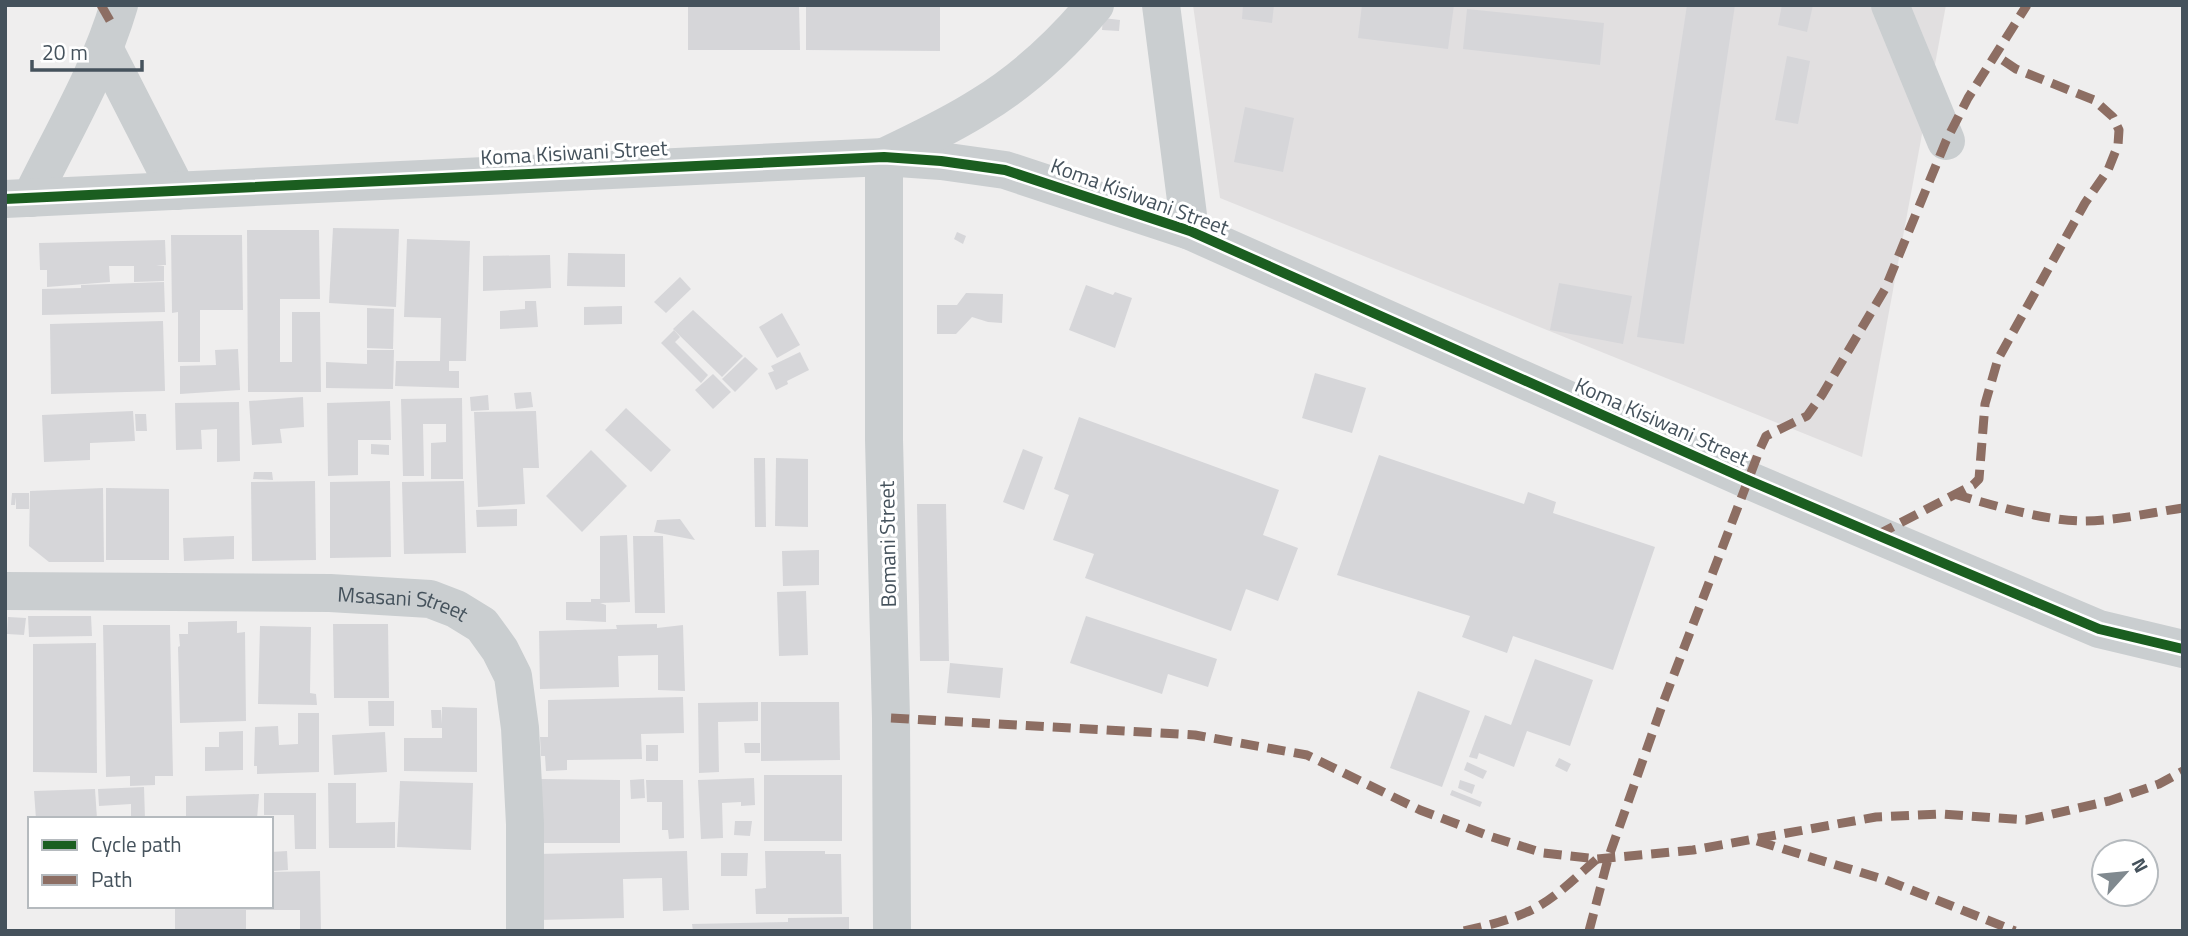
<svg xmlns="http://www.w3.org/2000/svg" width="2188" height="936" font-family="'Titillium Web',sans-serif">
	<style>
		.education { fill: #e1dfe0 }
		.building { fill: #d6d6d9 }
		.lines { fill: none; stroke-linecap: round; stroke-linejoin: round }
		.minor { stroke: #caced0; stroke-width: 38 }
		.quiet { stroke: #8d6e63; stroke-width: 9; stroke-dasharray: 18 9; stroke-linecap: butt }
		.cycleway-casing { stroke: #fff; stroke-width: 15 }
		.cycleway { stroke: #1b5e20; stroke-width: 10 }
		.labels { text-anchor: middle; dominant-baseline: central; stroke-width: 6; stroke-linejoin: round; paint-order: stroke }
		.street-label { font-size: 21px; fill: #45525c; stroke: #fff }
	</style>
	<rect width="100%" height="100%" fill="#efeeee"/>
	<path class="education" d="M1193,5h753l-84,452 -642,-259z"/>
	<g class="building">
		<path d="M688,5h111l1,45h-112z"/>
		<path d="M806,5h134v46l-134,-1z"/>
		<path d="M1243,5h31l-2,18 -30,-4z"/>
		<path d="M1362,5h92l-6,44 -90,-11z"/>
		<path d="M1687,5h48l-51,339 -47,-7z"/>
		<path d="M1782,5h31l-6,27 -29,-7z"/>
		<path d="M1467,9l137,14 -4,42 -137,-16z"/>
		<path d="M1103,18l17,2 -1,11 -17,-1z"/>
		<path d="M1787,56l23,5 -12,63 -23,-4z"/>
		<path d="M1245,107l49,11 -11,54 -49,-10z"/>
		<path d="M333,228l66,1 -3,78 -67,-4z"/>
		<path d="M247,230h72l1,69h-40v63h12v-50h28l1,80h-73z"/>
		<path d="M957,232l9,4 -3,8 -9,-5z"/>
		<path d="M171,235h71l1,75h-43v52h-22v-50l-6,1z"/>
		<path d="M407,239l63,2 -4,120h-17v10h10v17l-64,-2 1,-25h44l1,-43 -37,-1z"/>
		<path d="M165,240l1,25h-10l8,1v15l-30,1v-16h-25l1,16 -63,5v-17h-7l-1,-27z"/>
		<path d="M568,253l57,1v33l-58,-1z"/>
		<path d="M550,255l1,33 -68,3v-35z"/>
		<path d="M680,277l11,12 -25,24 -12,-11z"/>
		<path d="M164,282l1,30 -123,3v-26l39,-1v-3z"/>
		<path d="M1559,283l73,13 -9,48 -73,-14z"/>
		<path d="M1086,285l27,10 2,-3 17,6 -17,50 -46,-18z"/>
		<path d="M966,293l37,1 -1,29 -14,-1 -16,-5 -16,17h-19v-29h20z"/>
		<path d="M525,301h11l2,26 -38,2v-18l25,-2z"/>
		<path d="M622,306v18l-38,1v-18z"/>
		<path d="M367,308l27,1 -1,40 -26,-1z"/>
		<path d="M693,310l50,46 -21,21 -49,-48z"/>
		<path d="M782,313l18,32 -23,13 -18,-31z"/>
		<path d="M163,321l2,70 -114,3 -1,-70z"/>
		<path d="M674,330l6,7 -5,5 33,33 -7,8 -40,-40z"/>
		<path d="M238,349l2,41 -60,4v-28l36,-1 -1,-15z"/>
		<path d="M367,350h27l-1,39 -67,-1v-26l41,2z"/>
		<path d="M800,352l9,18 -22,11 1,3 -12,6 -8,-17 6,-2 -3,-5z"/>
		<path d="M745,357l13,12 -23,23 -13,-13z"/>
		<path d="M1315,373l51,15 -14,45 -50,-15z"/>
		<path d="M713,374l18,18 -18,17 -18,-19z"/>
		<path d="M531,392l2,15 -17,2 -2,-16z"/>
		<path d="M488,395l1,15 -18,1 -1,-14z"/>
		<path d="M303,397l1,30 -24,2 2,14 -30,2 -3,-44z"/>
		<path d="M462,398l1,81h-32v-36l15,-1v-18h-23l1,52h-21l-2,-77z"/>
		<path d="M390,401l1,39h-33v35l-30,1 -1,-73z"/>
		<path d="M239,402l1,59 -23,1v-33l-16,1 1,19 -26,1 -1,-47z"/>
		<path d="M626,408l45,42 -20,22 -46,-42z"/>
		<path d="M133,411l2,30 -45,2v17l-46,2 -2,-47z"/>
		<path d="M536,411l3,57h-16l2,36 -47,3 -4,-95z"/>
		<path d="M135,414h11l1,17h-11z"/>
		<path d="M1079,417l200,73 -16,45 35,13 -20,53 -32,-12 -15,42 -146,-53 9,-24 -41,-14 16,-45 -15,-6z"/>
		<path d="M371,444l18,1v10l-18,-1z"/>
		<path d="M1023,449l20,8 -19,53 -21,-8z"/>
		<path d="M591,450l36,36 -45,46 -36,-36z"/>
		<path d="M1379,455l145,49 4,-12 28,10 -3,11 102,34 -42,123 -100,-34 -6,17 -45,-16 8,-21 -133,-41z"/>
		<path d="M754,458h11l1,69h-11z"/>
		<path d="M776,458l32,1v68l-33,-1z"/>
		<path d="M254,472h18l1,8 -20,-1z"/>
		<path d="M315,481l1,79 -64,1 -1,-79z"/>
		<path d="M390,481l1,76 -61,1v-76z"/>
		<path d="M464,481l2,72 -62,1 -2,-72z"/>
		<path d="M103,488l1,74h-55l-20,-16 1,-55z"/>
		<path d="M106,488l63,1v71h-63z"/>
		<path d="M12,493h17v16h-13v-12l-1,8h-4z"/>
		<path d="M917,504h29l3,157h-29z"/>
		<path d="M517,509v17l-40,1 -1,-17z"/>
		<path d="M680,519l15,21 -41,-8 3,-12z"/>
		<path d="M627,535l3,67 -30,1 6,2v17l-40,-2v-18h25v-3h9v-63z"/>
		<path d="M234,536v23l-50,2 -1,-23z"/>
		<path d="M633,536h30l2,77h-30z"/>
		<path d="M819,550v35l-36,1 -1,-35z"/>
		<path d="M806,591l2,64 -29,1 -2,-64z"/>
		<path d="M28,616h63l1,20 -63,1z"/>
		<path d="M1086,616l131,43 -9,28 -40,-13 -6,20 -92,-31z"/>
		<path d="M8,617l18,1 -2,17 -17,-1z"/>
		<path d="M237,621v12l8,-1 1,89 -66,2 -2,-76 2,-1 -1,-12h9v-12z"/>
		<path d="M333,624h55l1,74h-55z"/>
		<path d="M657,624v4l26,-3 2,66 -27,-1v-35l-40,1 1,31 -79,2 -1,-58 78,-2 -1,-4z"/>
		<path d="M103,625h67l3,151h-18v9l-25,1v-10l-24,1z"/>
		<path d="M260,626l51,1 -1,66 6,1 1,11 -59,-1z"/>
		<path d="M96,643l1,130 -64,-1v-128z"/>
		<path d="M1535,659l58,21 -23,66 -43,-15 -13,36 -35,-14 -2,6 -8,-2 16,-42 26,10z"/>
		<path d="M950,663l53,5 -3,30 -53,-5z"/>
		<path d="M1418,691l52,20 -28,76 -52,-19z"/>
		<path d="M683,697l1,36 -43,1 1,25 -75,1v10l-21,1 -1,-15h-4l-1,-19h8v-37z"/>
		<path d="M368,701h26v25h-25z"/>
		<path d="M758,702v19l-40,1 1,50 -20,1 -1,-70z"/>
		<path d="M761,702h78l1,58 -79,1z"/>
		<path d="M442,707l35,1v64l-73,-1v-33h38v-10h-10l-1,-18h10l1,14z"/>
		<path d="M298,713h21v59l-62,2v-8h-3l1,-39 23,-1 1,19 19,-1z"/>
		<path d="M243,731v39l-38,1v-24h14v-15z"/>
		<path d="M385,732l2,40 -53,3 -2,-40z"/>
		<path d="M744,743h16v10h-15z"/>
		<rect x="646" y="745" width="12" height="16"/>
		<path d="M1559,758l12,6 -4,8 -12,-6z"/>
		<path d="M1467,762l20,9 -4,8 -19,-9z"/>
		<rect x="764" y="775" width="78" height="66"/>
		<path d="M754,778l1,27 -14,1v-4l-19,1 1,35 -22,1 -3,-59z"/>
		<path d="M540,779l80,1v63h-81z"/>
		<path d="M644,779l1,19 -14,1 -1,-19z"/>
		<path d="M646,780h37l1,58 -15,1 -1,-9h-6v-28h-15z"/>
		<path d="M1460,780l15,5 -3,9 -14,-6z"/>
		<path d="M400,781l73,2 -2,67 -74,-3z"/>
		<path d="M328,783h28v40l39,-1v26h-66z"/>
		<path d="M144,787l1,32h-14v-15l-32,2 -1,-17z"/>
		<path d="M95,789l2,30h-61l-2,-28z"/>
		<path d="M1452,790l30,12 -2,5 -30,-12z"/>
		<path d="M264,793h52v56h-21l-1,-34h-30z"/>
		<path d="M259,794l-2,25h-71v-23z"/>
		<path d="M735,821h17l-2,15 -16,-1z"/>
		<path d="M287,851l1,19 -15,1 -2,-19z"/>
		<path d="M687,851l2,59 -26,1 -1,-33 -39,1 1,39 -86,2 -2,-66z"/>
		<path d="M765,851h60v3h16l1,60h-86l-1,-25 11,-1z"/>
		<path d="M721,853h27l-1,23h-26z"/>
		<path d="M320,871l1,60h-21v-21h-54v21h-71v-25h96v-34z"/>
		<path d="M849,917v14h-156l-1,-7 96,-2v-4z"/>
	</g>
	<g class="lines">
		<g class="minor">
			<path d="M1161,5l29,226"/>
			<path d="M1890,5l56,136"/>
			<path d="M105,50l72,141"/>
			<path d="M31,198c31,-64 68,-125 88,-193"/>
			<path d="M5,199l879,-42 57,4 64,9 185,61 558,249 129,55 222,94 84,20"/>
			<path id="s1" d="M5,591l325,2 100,6 26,10 26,16 18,25 13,26 7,52 5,96v107"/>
			<path d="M892,931l-1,-213 -7,-278v-283c33,-16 66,-31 97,-51 43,-26 82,-63 114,-101"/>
		</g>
		<g class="quiet">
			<path d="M101,5l12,21"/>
			<path d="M1954,494c37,11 89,26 127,27 34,0 68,-8 102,-13"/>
			<path d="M1877,535l96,-50 6,-6 6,-75 13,-45 87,-156 23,-33 10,-25 1,-15 -6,-13 -19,-17 -78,-31 -21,-14"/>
			<path d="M891,718l304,17 112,20 113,55 69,26 54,17 54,6 96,-9 183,-33 65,-3 85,6 83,-19 50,-17 24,-13"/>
			<path d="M1757,841l129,39 129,51"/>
			<path d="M1464,931c21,-5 43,-10 63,-19 26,-11 49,-35 70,-53"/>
			<path d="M1589,931l19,-72 55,-156 97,-254 6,-13 41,-20 15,-21 63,-106 61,-148 22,-43 59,-93"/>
		</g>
		<g class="cycleway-casing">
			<path id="cycleway" d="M5,199l879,-42 57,4 64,9 185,61 558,249 129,55 222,94 84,20"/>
		</g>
		<use href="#cycleway" class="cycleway"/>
	</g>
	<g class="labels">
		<g class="street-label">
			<text transform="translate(574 152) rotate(-3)">Koma Kisiwani Street</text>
			<text transform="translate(1140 196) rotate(20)">Koma Kisiwani Street</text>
			<text transform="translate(1662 421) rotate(24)">Koma Kisiwani Street</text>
			<text transform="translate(887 544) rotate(-91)">Bomani Street</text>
			<text stroke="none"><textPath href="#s1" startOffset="399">Msasani Street</textPath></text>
		</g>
	</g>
	<rect width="2188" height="936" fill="none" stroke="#45525c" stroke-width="14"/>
	<rect x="28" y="817" width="245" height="91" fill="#ffffff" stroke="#b5babe" stroke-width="2"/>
	<rect x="42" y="840" width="35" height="10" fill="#1b5e20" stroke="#b5babe" stroke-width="2"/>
	<text x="91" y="852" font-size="21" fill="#45525c">Cycle path</text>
	<rect x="42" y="875" width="35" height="10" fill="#8d6e63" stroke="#b5babe" stroke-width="2"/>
	<text x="91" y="887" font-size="21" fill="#45525c">Path</text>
	<g transform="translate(2125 873) rotate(63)"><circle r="33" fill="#ffffff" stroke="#b5babe" stroke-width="2"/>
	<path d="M0-5L12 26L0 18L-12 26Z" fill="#80898f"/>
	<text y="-10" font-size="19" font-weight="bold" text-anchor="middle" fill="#45525c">N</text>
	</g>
	<path d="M32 60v10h110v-10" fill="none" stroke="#45525c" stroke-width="3.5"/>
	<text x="42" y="60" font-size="21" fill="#45525c" stroke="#ffffff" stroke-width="5" paint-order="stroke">20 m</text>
</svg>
